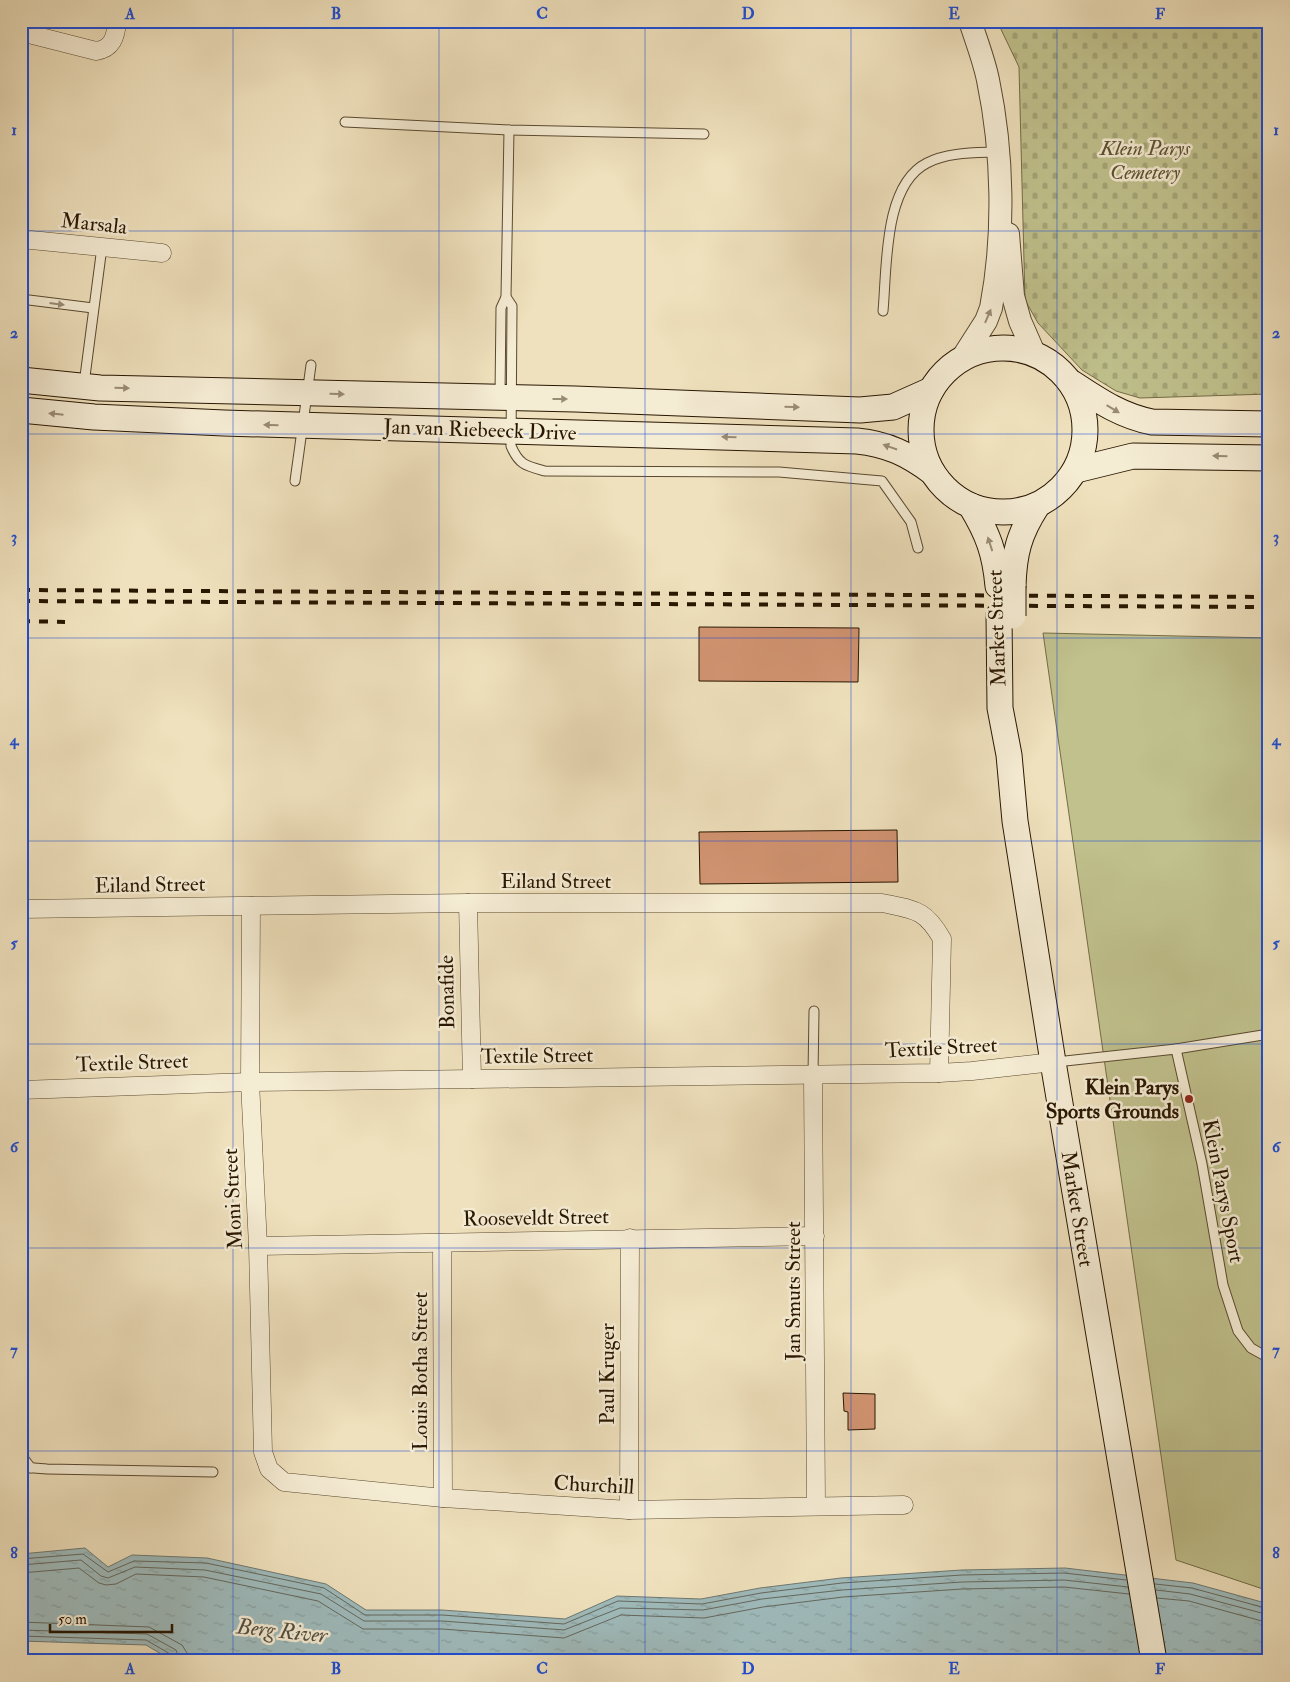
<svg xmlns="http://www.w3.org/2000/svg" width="1290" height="1682" font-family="'IM FELL Double Pica',serif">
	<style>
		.cemetery { fill: url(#cemetery-stones); stroke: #746c46 }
		.garden { fill: #c0c18d; stroke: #746c46 }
		.water { fill: url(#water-ripples); stroke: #6f7971 }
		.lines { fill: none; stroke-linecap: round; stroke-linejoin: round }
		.shore { stroke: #64685e; stroke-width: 1 }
		.building { fill: #d29472; stroke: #281600 }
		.service-casing { stroke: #5a492f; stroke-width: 11 }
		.minor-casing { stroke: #5a492f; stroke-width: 19 }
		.tertiary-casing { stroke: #5a492f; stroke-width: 24 }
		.secondary-casing { stroke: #281600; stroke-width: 27 }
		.service { stroke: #f5ecd4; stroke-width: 9 }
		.minor { stroke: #f5ecd4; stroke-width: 18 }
		.tertiary { stroke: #f5ecd4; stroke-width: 22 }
		.secondary { stroke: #f5ecd4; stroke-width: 25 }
		.rail { stroke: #281600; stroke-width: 4; stroke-dasharray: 9 9; stroke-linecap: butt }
		.secondary-bridge-casing { stroke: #281600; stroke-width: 27; stroke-linecap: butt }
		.secondary-bridge { stroke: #f5ecd4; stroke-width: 25 }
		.oneway { fill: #998c75 }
		.grid { fill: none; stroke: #1d4ed8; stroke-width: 1; stroke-opacity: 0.55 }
		.poi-dot { fill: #8f2418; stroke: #f5ecd4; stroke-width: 2 }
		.labels { text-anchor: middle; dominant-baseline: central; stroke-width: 5; stroke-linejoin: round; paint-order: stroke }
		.park-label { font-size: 21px; font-style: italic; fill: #5d5231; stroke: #f5ecd4 }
		.street-label { font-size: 21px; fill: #281600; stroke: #f5ecd4 }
		.poi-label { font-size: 21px; font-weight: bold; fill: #281600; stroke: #f5ecd4; text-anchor: end }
		.water-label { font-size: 22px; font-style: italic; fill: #525042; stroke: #f5ecd4 }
		.neatline { fill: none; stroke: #1d4ed8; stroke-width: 2 }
		.grid-label { font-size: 16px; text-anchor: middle; font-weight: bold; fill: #1d4ed8 }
	</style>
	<defs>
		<pattern id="cemetery-stones" width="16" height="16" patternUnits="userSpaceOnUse" patternTransform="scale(1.25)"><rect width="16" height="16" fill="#c0c18d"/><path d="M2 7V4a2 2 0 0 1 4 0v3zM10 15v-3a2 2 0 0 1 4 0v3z" fill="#a5a578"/></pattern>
		<pattern id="water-ripples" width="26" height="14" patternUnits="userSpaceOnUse" patternTransform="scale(1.25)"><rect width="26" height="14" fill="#9fbbbc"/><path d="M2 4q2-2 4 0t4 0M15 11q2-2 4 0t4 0" fill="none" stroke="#89a0a0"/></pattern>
	</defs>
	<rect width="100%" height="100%" fill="#efe1bd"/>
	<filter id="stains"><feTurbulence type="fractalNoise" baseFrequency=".004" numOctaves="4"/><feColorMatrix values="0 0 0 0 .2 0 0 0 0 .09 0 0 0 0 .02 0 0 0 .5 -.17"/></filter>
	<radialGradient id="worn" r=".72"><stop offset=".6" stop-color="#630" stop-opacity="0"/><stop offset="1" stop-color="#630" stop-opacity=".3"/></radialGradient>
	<path class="cemetery" d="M997,21h272v373l-129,4 -24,-7 -34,-21 -44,-47 -13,-23 -6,-233z"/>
	<path class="garden" d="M1043,633l226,5v953l-93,-31z"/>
	<path class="water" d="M85,1548l23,19 24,-12 75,3 119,26 40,26h76l123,9 52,-23 84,3 59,-11 81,-10 121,-8 103,-2 128,15 76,21v57h-1096l-27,-16 -125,-4v-87z"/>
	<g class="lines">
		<g class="shore">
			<path d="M21,1559l62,-5 25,18 26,-11 72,2 118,25 41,27h77l122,9 54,-23 84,3 59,-11 81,-10 120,-8 102,-2 62,7"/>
			<path d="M21,1565l60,-5 20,16 7,2 27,-11 70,3 116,24 43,27h78l122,9 56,-22 83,2 59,-11 80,-9 120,-8 102,-2 64,7"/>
			<path d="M21,1573l58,-5 20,15 7,2 10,-1 20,-10 68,3 114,24 45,28h79l122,9 57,-23 83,3 59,-11 80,-10 119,-8 102,-2 65,7"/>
			<path d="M1155,1584l37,4 77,21"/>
			<path d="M1156,1590l34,4 79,21"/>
			<path d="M1157,1598l32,3 80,22"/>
			<path d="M21,1622l128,5 33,18 5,8 1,8"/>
			<path d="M21,1630l126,4 29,16 4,11"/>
			<path d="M21,1636l125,4 26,15 2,6"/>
		</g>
	</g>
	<g class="building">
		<path d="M699,627l160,1 -1,54 -159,-1z"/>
		<path d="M897,830l1,52 -198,2 -1,-52z"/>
		<path d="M843,1393l32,1v35l-27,1v-18l-4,-1z"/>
	</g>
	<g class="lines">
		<g class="service-casing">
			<g id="service">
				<path d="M345,122l164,8 195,4"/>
				<path d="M506,297l6,9 -1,140c8,19 15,20 34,25l234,1 103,9 29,41 7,26"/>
				<path d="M21,299l72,9"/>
				<path d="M883,311c4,-42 0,-126 44,-148 21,-11 48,-10 71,-11"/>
				<path d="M84,384l18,-137"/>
				<path d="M500,395l1,-87 5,-11 3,-167"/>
				<path d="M295,481l16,-116"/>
				<path d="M1176,1049l93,-15"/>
				<path d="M1056,1062l120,-13 26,115 21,121 15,46 13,17 18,10"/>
				<path d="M813,1075l1,-64"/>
				<path d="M21,1455l10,13"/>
				<path d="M21,1467l26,2 166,3"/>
			</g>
		</g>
		<g class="minor-casing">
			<g id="minor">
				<path d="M21,32l75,19c16,-2 20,-14 21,-30"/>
				<path d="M21,239l141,14"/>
				<path d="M468,903l4,176"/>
				<path d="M251,906l-1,176 8,164 5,206 6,17 15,13 159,16 186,12 275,-5"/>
				<path d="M21,909l447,-6h414c33,7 43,6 60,36l-3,134"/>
				<path d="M813,1075l3,431"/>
				<path d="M21,1090l229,-8 689,-9 33,-2 81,-9"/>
				<path d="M442,1243l1,255"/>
				<path d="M258,1246l557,-10"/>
				<path d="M629,1510l1,-272"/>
			</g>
		</g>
		<g class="tertiary-casing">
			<g id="tertiary">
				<path d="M1008,234l5,62 7,25 14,32"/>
				<path d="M963,357l23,-36 5,-13c14,-73 12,-156 -3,-228 -4,-20 -12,-40 -18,-59"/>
			</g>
		</g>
		<g class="secondary-casing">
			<g id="secondary">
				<circle cx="1003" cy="430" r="82"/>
				<path d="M21,380l79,8 475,11 285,11 33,-3 38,-17"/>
				<path d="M1072,383c26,17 49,33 80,39l117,2"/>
				<path d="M21,410l73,7 130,6 633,18c30,3 51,13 75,31"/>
				<path d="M1076,470l57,-14 136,2"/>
				<path d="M971,506c17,28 24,47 27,80"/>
				<path d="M1013,586c1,-33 6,-52 24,-80"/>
				<path d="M999,615l1,93 9,47 6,66 38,241 101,599"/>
			</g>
		</g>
		<use href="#service" class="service"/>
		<use href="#minor" class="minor"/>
		<use href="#tertiary" class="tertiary"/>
		<use href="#secondary" class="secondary"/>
		<g class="rail">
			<path d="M21,590l1248,7"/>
			<path d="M21,601l1248,6"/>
			<path d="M21,621l44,1"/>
		</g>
		<g class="secondary-bridge-casing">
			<path id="secondary-bridge" d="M1013,586v30"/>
		</g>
		<use href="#secondary-bridge" class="secondary-bridge"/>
	</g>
	<defs><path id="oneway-solid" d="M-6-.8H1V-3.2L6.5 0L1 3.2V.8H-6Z" transform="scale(1.25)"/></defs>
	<g class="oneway">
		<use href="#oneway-solid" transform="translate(57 304) rotate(7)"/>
		<use href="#oneway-solid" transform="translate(988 316) rotate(-67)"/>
		<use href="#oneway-solid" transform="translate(122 388) rotate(2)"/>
		<use href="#oneway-solid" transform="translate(337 394) rotate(1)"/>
		<use href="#oneway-solid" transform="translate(560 399)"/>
		<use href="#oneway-solid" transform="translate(792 407) rotate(2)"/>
		<use href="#oneway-solid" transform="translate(1113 409) rotate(31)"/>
		<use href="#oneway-solid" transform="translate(56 414) rotate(-174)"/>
		<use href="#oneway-solid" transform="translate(271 425) rotate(-178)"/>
		<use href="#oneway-solid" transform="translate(729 437) rotate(-178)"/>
		<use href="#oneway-solid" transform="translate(890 447) rotate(-161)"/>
		<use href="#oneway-solid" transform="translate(1220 456) rotate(-178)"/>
		<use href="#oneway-solid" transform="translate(990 544) rotate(-108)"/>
	</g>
	<path class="grid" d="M233,21v1640M439,21v1640M645,21v1640M851,21v1640M1057,21v1640M21,231h1248M21,434h1248M21,638h1248M21,841h1248M21,1044h1248M21,1248h1248M21,1451h1248"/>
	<circle class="poi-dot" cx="1189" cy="1099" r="5"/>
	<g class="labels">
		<g class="park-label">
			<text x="1145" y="148">Klein Parys<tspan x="1145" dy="24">Cemetery</tspan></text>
		</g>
		<g class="street-label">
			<text transform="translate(94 224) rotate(6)">Marsala</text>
			<text transform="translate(480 430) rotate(2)">Jan van Riebeeck Drive</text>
			<text transform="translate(997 628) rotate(-92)">Market Street</text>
			<text x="556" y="881">Eiland Street</text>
			<text transform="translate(150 885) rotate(-1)">Eiland Street</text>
			<text transform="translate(447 992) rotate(-91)">Bonafide</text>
			<text transform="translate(941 1048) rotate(-3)">Textile Street</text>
			<text transform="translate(537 1056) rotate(-1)">Textile Street</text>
			<text transform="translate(132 1063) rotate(-2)">Textile Street</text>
			<text transform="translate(1223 1191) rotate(79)">Klein Parys Sport</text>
			<text transform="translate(233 1199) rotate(-93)">Moni Street</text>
			<text transform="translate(1077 1209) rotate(81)">Market Street</text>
			<text transform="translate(536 1218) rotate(-1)">Rooseveldt Street</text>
			<text transform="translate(793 1291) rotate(-90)">Jan Smuts Street</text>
			<text transform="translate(420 1371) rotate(-90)">Louis Botha Street</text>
			<text transform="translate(607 1374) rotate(-90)">Paul Kruger</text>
			<text transform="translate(594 1485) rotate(3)">Churchill</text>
		</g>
		<g class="poi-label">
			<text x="1179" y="1087">Klein Parys<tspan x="1179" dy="24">Sports Grounds</tspan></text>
		</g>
		<g class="water-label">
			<text transform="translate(282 1631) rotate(6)">Berg River</text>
		</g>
	</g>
	<rect width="1290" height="1682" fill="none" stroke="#efe1bd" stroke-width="55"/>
	<path d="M50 1624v8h122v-8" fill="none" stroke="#281600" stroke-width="2.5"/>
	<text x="58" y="1624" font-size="15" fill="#281600" stroke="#f5ecd4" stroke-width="4" paint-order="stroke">50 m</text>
	<rect x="28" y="28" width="1234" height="1626" class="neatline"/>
	<g class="grid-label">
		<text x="130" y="19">A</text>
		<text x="336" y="19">B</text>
		<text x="542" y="19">C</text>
		<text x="748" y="19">D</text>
		<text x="954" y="19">E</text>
		<text x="1160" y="19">F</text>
		<text x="14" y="135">1</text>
		<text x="1276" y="135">1</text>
		<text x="14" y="338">2</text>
		<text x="1276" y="338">2</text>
		<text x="14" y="542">3</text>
		<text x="1276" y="542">3</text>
		<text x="14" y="745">4</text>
		<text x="1276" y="745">4</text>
		<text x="14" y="948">5</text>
		<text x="1276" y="948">5</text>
		<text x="14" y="1152">6</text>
		<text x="1276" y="1152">6</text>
		<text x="14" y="1355">7</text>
		<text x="1276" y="1355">7</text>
		<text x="14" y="1558">8</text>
		<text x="1276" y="1558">8</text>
		<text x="130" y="1674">A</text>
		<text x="336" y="1674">B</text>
		<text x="542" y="1674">C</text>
		<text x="748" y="1674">D</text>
		<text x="954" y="1674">E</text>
		<text x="1160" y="1674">F</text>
	</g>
	<rect width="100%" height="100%" filter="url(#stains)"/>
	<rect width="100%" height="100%" fill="url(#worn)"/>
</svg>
